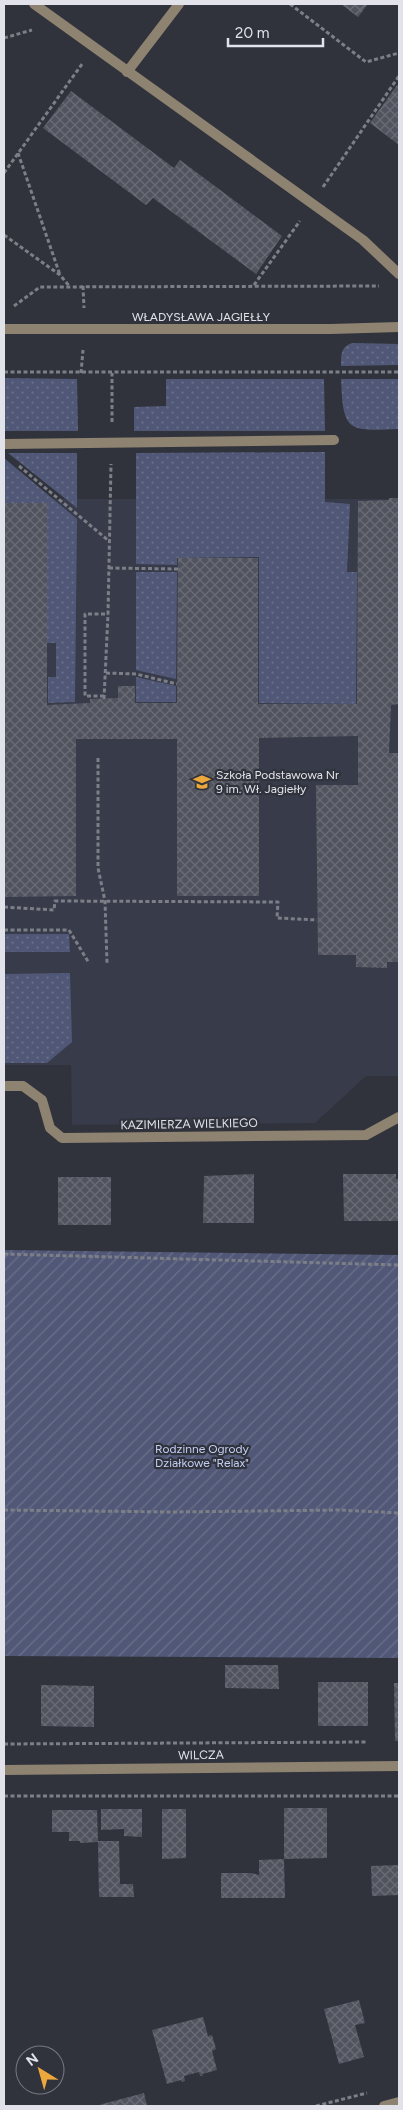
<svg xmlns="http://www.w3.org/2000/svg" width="403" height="2110" font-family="Figtree,sans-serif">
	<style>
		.built { fill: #373b4a }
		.grass { fill: url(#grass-dots) }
		.garden { fill: url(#garden-furrows) }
		.building { fill: url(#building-cross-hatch) }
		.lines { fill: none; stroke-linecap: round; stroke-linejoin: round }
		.path { stroke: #7d7f87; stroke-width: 3; stroke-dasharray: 4 2.5; stroke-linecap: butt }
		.lane { stroke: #8e8271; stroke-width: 10 }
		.street { stroke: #8e8271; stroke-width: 10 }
		.labels { text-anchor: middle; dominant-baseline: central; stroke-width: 4.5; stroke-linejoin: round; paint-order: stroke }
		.street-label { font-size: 12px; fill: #e2e3ea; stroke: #30333c }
		.poi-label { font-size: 12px; fill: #e2e3ea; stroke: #30333c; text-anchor: start }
		.park-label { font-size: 12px; fill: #c4cef5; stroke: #30333c }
	</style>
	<defs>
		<pattern id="grass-dots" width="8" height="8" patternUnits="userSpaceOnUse" patternTransform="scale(1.25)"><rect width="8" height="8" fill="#515877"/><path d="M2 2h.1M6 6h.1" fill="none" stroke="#6a708a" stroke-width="1.8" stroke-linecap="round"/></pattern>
		<pattern id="garden-furrows" width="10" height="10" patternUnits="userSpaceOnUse" patternTransform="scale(1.25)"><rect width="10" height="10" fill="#515877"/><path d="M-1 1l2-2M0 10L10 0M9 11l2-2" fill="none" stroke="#6a708a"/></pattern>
		<pattern id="building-cross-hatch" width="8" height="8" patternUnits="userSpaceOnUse" patternTransform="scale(1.25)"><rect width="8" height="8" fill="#51535e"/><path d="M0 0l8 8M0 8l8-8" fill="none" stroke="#6a6c75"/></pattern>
	</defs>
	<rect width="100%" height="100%" fill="#30333c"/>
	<path class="built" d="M4,499h395v577h-33l-51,47 -243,2 -1,-60h-67z"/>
	<g class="grass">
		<path d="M353,343l46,1v21l-58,1c0,-12 0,-20 12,-23z"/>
		<path d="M4,378l73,1 1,52h-74z"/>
		<path d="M166,379h158l1,52h-191v-24l32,-1z"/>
		<path d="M341,379h58v50c-51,2 -56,4 -58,-50z"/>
		<path d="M325,452v50l25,2 -3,68h10l-1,132 -97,-1v-146l-82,1v7l-41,-1v-111z"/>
		<path d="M8,453h69v55z"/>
		<path d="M4,458l73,61 -2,183 -27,1v-26h8v-34h-9v-140h-43z"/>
		<path d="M136,572h41l-1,107 -40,-9z"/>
		<path d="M136,677l40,9v16h-40z"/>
		<path d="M4,934h65l1,18h-66z"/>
		<path d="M70,973l2,69 -25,21h-43v-89z"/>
	</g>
	<path class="garden" d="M4,1250l395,5v403l-395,-2z"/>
	<g class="building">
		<path d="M341,4h27l-10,13z"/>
		<path d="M397,85l2,1v59l-29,-22z"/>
		<path d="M71,91l103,77 6,-8 102,76 -26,38 -103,-76 -7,7 -103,-77z"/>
		<path d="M389,498h10v206l-8,1 -2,48h10v209h-12v6l-31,-1v-12h-38l-2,-170h42v-49l-99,2v158h-82v-157h-101v157l-72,1v-394h43v202l43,-2v-4l28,-1v-12h17v17h42l1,-145h80v146h99l1,-203 31,-1z"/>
		<path d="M254,1174v49h-51l1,-47z"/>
		<path d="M343,1174h53v5h3v42h-55z"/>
		<rect x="58" y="1177" width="53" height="48"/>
		<path d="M225,1665h53l1,24 -54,-1z"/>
		<rect x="318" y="1682" width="50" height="44"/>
		<path d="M394,1683h5v58h-4z"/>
		<path d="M41,1685l53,1v41l-53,-1z"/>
		<path d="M284,1808h43v50l-43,1 1,39h-64v-25h30l8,2v-15l25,-1z"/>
		<path d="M101,1809h41v28l-18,-1v-7l-23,1z"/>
		<path d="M162,1809h24v49l-24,1z"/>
		<path d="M52,1810h45l1,31h21l1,43h13l1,13h-35l-1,-55 -18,1v-2h-11v-9h-17z"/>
		<path d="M399,1865v30l-27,1 -1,-30z"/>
		<path d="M359,2000l6,23 -10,2 9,32 -25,7 -15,-55z"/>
		<path d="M203,2017l5,19 4,-1 4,14 -4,2 5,19 -15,4 1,2h-3l-1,-4 -15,4 1,5 -3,1 -1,-2 -14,4 -15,-54z"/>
		<path d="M144,2093l3,13h-52z"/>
	</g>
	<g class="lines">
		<g class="path">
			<path d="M290,4l76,58 33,-9"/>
			<path d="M4,38l28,-8"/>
			<path d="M18,153l42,122"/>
			<path d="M4,173l78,-109"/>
			<path d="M323,187l76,-111"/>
			<path d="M4,235l56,40 10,12"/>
			<path d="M254,285l46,-64"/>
			<path d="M83,286l1,22"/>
			<path d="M14,306l26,-19 339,-1"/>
			<path d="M4,372h395"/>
			<path d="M81,373l2,-23"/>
			<path d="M112,422v-49"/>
			<path d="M19,466l90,75"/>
			<path d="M109,568l69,1"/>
			<path d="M106,673l30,1 41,10"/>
			<path d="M104,696h-19v-82h23"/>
			<path d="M104,699l4,-85 3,-150"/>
			<path d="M98,758v110l7,33 2,62"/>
			<path d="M4,907l50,3 1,-9 223,1 -1,16 40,2"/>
			<path d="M4,930h65l20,33"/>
			<path d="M4,1254l395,11"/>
			<path d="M4,1510l168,2 168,-2 59,3"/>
			<path d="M4,1744l362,-2"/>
			<path d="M4,1796h395"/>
			<path d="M316,2106l51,-13"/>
		</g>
		<g class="lane">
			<path d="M34,4l329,236 36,34"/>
			<path d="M127,72l52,-68"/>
			<path d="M4,444l330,-4"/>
		</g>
		<g class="street">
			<path d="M4,329h327l68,-2"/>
			<path d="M4,1086h19l19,14 8,28 12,10 304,-3 33,-18"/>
			<path d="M4,1770l395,-4"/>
			<path d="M384,2106l15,-4"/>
		</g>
	</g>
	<defs>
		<g id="school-bare" transform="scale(1.35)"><path d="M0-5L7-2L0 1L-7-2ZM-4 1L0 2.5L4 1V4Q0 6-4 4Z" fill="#eda83b" stroke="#30333c" stroke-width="2.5" paint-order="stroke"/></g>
	</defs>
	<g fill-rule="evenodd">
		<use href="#school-bare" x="202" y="782"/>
	</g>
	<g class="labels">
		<g class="street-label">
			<text x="201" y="317">WŁADYSŁAWA JAGIEŁŁY</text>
			<text transform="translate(189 1124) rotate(-1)">KAZIMIERZA WIELKIEGO</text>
			<text transform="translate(201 1755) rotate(-1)">WILCZA</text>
		</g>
		<g class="poi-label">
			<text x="216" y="775">Szkoła Podstawowa Nr<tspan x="216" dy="14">9 im. Wł. Jagiełły</tspan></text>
		</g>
		<g class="park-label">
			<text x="202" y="1449">Rodzinne Ogrody<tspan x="202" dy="14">Działkowe "Relax"</tspan></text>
		</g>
	</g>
	<rect width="403" height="2110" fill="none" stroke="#e2e3ea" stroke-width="10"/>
	<g transform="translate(40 2070) rotate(323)"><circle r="24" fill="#30333c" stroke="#777982"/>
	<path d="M0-4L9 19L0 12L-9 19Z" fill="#eda83b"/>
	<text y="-8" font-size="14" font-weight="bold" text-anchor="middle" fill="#e2e3ea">N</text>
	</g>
	<path d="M228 38v8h95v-8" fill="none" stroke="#e2e3ea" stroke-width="2.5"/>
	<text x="235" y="38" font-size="15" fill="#e2e3ea" stroke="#30333c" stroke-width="4" paint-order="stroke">20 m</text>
</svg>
